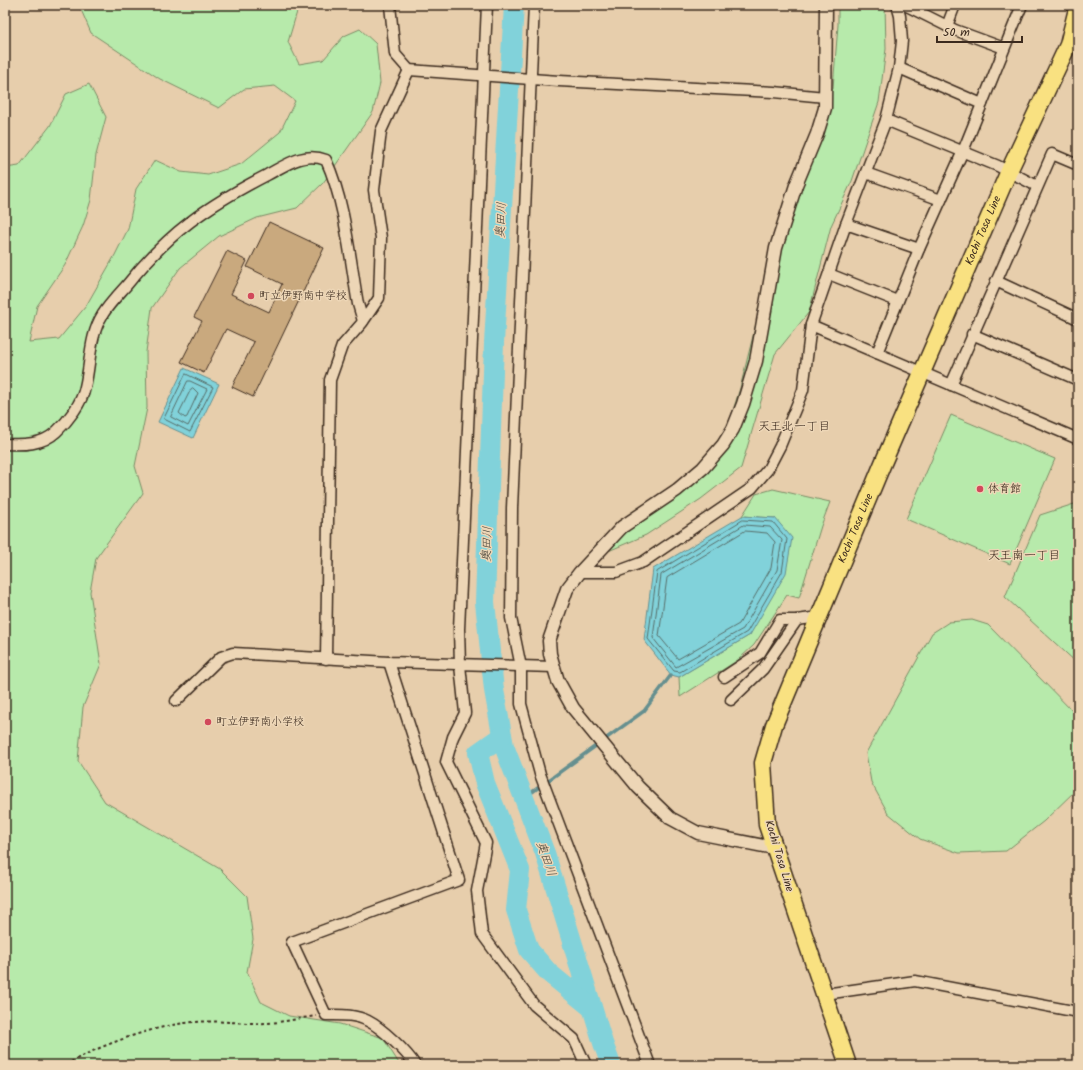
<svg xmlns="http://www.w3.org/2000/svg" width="1083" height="1070" font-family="Kalam,'Klee One',sans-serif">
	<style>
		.green { fill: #b7eaab; stroke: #798a64 }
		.water { fill: #81d2da; stroke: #658f8f }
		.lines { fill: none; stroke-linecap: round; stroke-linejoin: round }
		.shore { stroke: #576d69; stroke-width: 1 }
		.stream { stroke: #658f8f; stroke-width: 3.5 }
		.river { stroke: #81d2da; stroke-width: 20 }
		.building { fill: #c9a97e; stroke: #3b2a1e }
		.minor-casing { stroke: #3b2a1e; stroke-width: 13 }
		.tertiary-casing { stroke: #3b2a1e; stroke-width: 15 }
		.primary-casing { stroke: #3b2a1e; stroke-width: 19 }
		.path { stroke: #3b2a1e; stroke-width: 2; stroke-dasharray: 3 3; stroke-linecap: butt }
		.minor { stroke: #edd6b6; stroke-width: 10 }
		.tertiary { stroke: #edd6b6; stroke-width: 12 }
		.primary { stroke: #f9e181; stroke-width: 16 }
		.poi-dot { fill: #d1495b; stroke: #edd6b6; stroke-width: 1.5 }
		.labels { text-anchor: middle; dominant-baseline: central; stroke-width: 3; stroke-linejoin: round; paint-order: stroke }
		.street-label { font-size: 11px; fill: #3b2a1e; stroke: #edd6b6 }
		.poi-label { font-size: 11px; fill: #3b2a1e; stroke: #edd6b6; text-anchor: start }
		.water-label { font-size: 12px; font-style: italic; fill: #46433a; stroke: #edd6b6 }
		.neighbourhood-label { font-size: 12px; fill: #3b2a1e; stroke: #edd6b6 }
	</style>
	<rect width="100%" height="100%" fill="#e7ceac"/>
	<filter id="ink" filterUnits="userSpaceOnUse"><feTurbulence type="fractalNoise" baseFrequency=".025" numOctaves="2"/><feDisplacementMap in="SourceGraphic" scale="8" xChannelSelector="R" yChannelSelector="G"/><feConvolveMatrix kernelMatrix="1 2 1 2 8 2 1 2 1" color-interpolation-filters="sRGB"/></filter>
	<g filter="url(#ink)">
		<g class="green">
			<path d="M79,5h220l-11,37 11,22 24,-4 21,-24 16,-7 16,15 4,39 -7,29 -50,71 -26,25 -40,10 -38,18 -39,32 -28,40 -6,44 1,56 -12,58 8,27 -47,65 -6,34 11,72 -18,43 -5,54 27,41 115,67 27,27 6,43 -6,33 14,30 28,14 51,8 43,14 17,27h-395v-897l14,-2 31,-40 16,-32 23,-10 17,33 -10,38 -5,45 -8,26 -18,39 -28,41 -8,36 30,-3 27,-33 29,-51 13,-26 8,-40 19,-29 26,12 27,3 33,-11 39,-32 15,-31 -20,-15 -31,3 -25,19 -59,-29 -69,-46z"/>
			<path d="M838,5h47l1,44 -7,53 -27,79 -21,45 -22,86 -34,42 -34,114 -40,31 -55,36 -61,26 135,-109 20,-64 33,-132 32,-101 28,-67 5,-63z"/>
			<path d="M951,415l104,44 -45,105 -104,-45z"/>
			<path d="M773,489l57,13 -9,24 -22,72 -12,-3 -33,50 -16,15 -58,37 -1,-20 71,-42 25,-117 -33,-2 14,-22z"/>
			<path d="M1074,504l4,2v158l-73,-67 35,-82z"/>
			<path d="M972,620l16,5 90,92v71l-34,33 -38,30 -47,2 -39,-14 -32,-26 -17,-31 -5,-29 66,-120 17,-11z"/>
		</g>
		<g class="water">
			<path d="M184,368l35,16 -26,54 -35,-16z"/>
			<path d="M742,516l33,2 17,20 -6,35 -36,62 -71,42 -8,-2 -27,-35 9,-71z"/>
		</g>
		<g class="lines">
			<g class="shore">
				<path d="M186,374l27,13 -23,45 -26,-13z"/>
				<path d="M188,381h2l17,8 -19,37 -17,-9z"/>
				<path d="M193,388l5,5 -11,24 -2,1 -6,-5 12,-24z"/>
				<path d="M743,520l30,2 14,17 -5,33 -35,60 -67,40 -6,-1 -26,-32 9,-67z"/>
				<path d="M744,525l26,2 12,13 -5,30 -34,59 -67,38 -23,-29 8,-63z"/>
				<path d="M745,531l22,2 8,9 -4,26 -32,56 -61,35 -19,-23 8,-58z"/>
			</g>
			<path class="stream" d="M524,798l120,-87 27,-36"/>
			<g class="river">
				<path d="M514,5l-20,338 -9,259 9,88 10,56 41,107 58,190 8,22"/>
				<path d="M502,736l-24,17 7,30 35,87 -4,40 13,40 20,23 43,35"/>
			</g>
		</g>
		<path class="building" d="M269,222l55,26 -71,149 -21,-10 22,-45 -28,-13 -22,44 -23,-11 21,-41 -8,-4 33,-66 20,10 -16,33 38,18 13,-28 -35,-17z"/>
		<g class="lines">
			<g class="minor-casing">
				<g id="minor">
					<path d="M390,5l5,49 14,16 150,11 215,11 51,5"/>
					<path d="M487,5l-28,624 1,36 5,48 -12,24 -7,25 40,81 -9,48 5,43 52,71 40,34 12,26"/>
					<path d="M534,5l-22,503 -1,110 10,49v37l19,70 110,291"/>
					<path d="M905,5l50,25 49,18"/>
					<path d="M947,26l8,-21"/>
					<path d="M899,68l83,36"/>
					<path d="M886,120l112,46 39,20"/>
					<path d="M866,173l75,27"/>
					<path d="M846,224l73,25"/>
					<path d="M829,274l68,27"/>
					<path d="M996,281l82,38"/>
					<path d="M811,325l267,114"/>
					<path d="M972,334l106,46"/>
					<path d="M877,353l42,-104 44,-98 59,-146"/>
					<path d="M951,385l101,-231 26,11"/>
					<path d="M5,444c18,1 37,1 51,-12 12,-11 26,-29 29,-45 6,-25 4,-51 18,-73 6,-10 15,-19 23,-28 43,-54 81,-80 141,-111 19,-10 37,-24 59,-15 19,41 24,99 32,144l5,17"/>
					<path d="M580,572h36l27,-10 109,-74 16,-19 12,-23 23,-56 8,-65 35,-101 40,-104 13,-52 3,-27 -2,-25 -3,-11"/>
					<path d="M326,659l4,-279 12,-34 20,-23 17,-25 2,-60 -7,-48 7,-59 28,-61"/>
					<path d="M389,662l70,218 -167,62 34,73c14,0 29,-1 42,6 14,7 39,31 47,44"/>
					<path d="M724,677l36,-24 20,-33h17"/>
					<path d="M731,700l32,-31 34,-49 22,-3"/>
					<path d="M176,701l45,-44 12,-4 156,9 165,5"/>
					<path d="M825,994l90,-13 163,31"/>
				</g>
			</g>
			<g class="tertiary-casing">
				<path id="tertiary" d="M774,848l-76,-15 -28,-15 -32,-31 -65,-79 -15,-27 -8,-27 -1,-13 18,-52 13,-17 42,-45 55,-37 26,-22 20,-23 10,-16 10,-25 13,-43 20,-113 20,-63 21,-51 8,-26 1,-103"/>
			</g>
			<g class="primary-casing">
				<g id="primary">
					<path id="s1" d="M848,1065l-81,-240 -4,-62 11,-38 109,-262 126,-292 59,-126 10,-40"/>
				</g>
			</g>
			<path class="path" d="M66,1065c30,-19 93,-41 129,-43 24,-2 49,2 73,1 16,-1 32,-5 48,-7"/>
			<use href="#minor" class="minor"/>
			<use href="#tertiary" class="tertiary"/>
			<use href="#primary" class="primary"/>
		</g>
	</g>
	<g class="poi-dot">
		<circle cx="251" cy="296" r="4"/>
		<circle cx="980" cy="489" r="4"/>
		<circle cx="208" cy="722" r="4"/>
	</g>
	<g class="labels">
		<g class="street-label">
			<text stroke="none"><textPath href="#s1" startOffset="892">Kochi Tosa Line</textPath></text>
			<text stroke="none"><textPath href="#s1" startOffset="568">Kochi Tosa Line</textPath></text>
			<text transform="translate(779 856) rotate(73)">Kochi Tosa Line</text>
		</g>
		<g class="poi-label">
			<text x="259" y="296">町立伊野南中学校</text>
			<text x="988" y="489">体育館</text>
			<text x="216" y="722">町立伊野南小学校</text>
		</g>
		<g class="water-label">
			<text transform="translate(501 220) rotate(-87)">奥田川</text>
			<text transform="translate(487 544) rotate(-88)">奥田川</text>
			<text transform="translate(546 859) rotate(71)">奥田川</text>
		</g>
		<g class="neighbourhood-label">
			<text x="794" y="426">天王北一丁目</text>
			<text x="1024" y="555">天王南一丁目</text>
		</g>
	</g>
	<rect width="1083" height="1070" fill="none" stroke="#edd6b6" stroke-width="20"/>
	<rect x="10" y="10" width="1063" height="1050" fill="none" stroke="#3b2a1e" stroke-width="1.5" filter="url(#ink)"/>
	<path d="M937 36v6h85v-6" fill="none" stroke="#3b2a1e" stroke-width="2"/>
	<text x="943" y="36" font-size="12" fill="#3b2a1e" stroke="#edd6b6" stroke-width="3" paint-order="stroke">50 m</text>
</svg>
